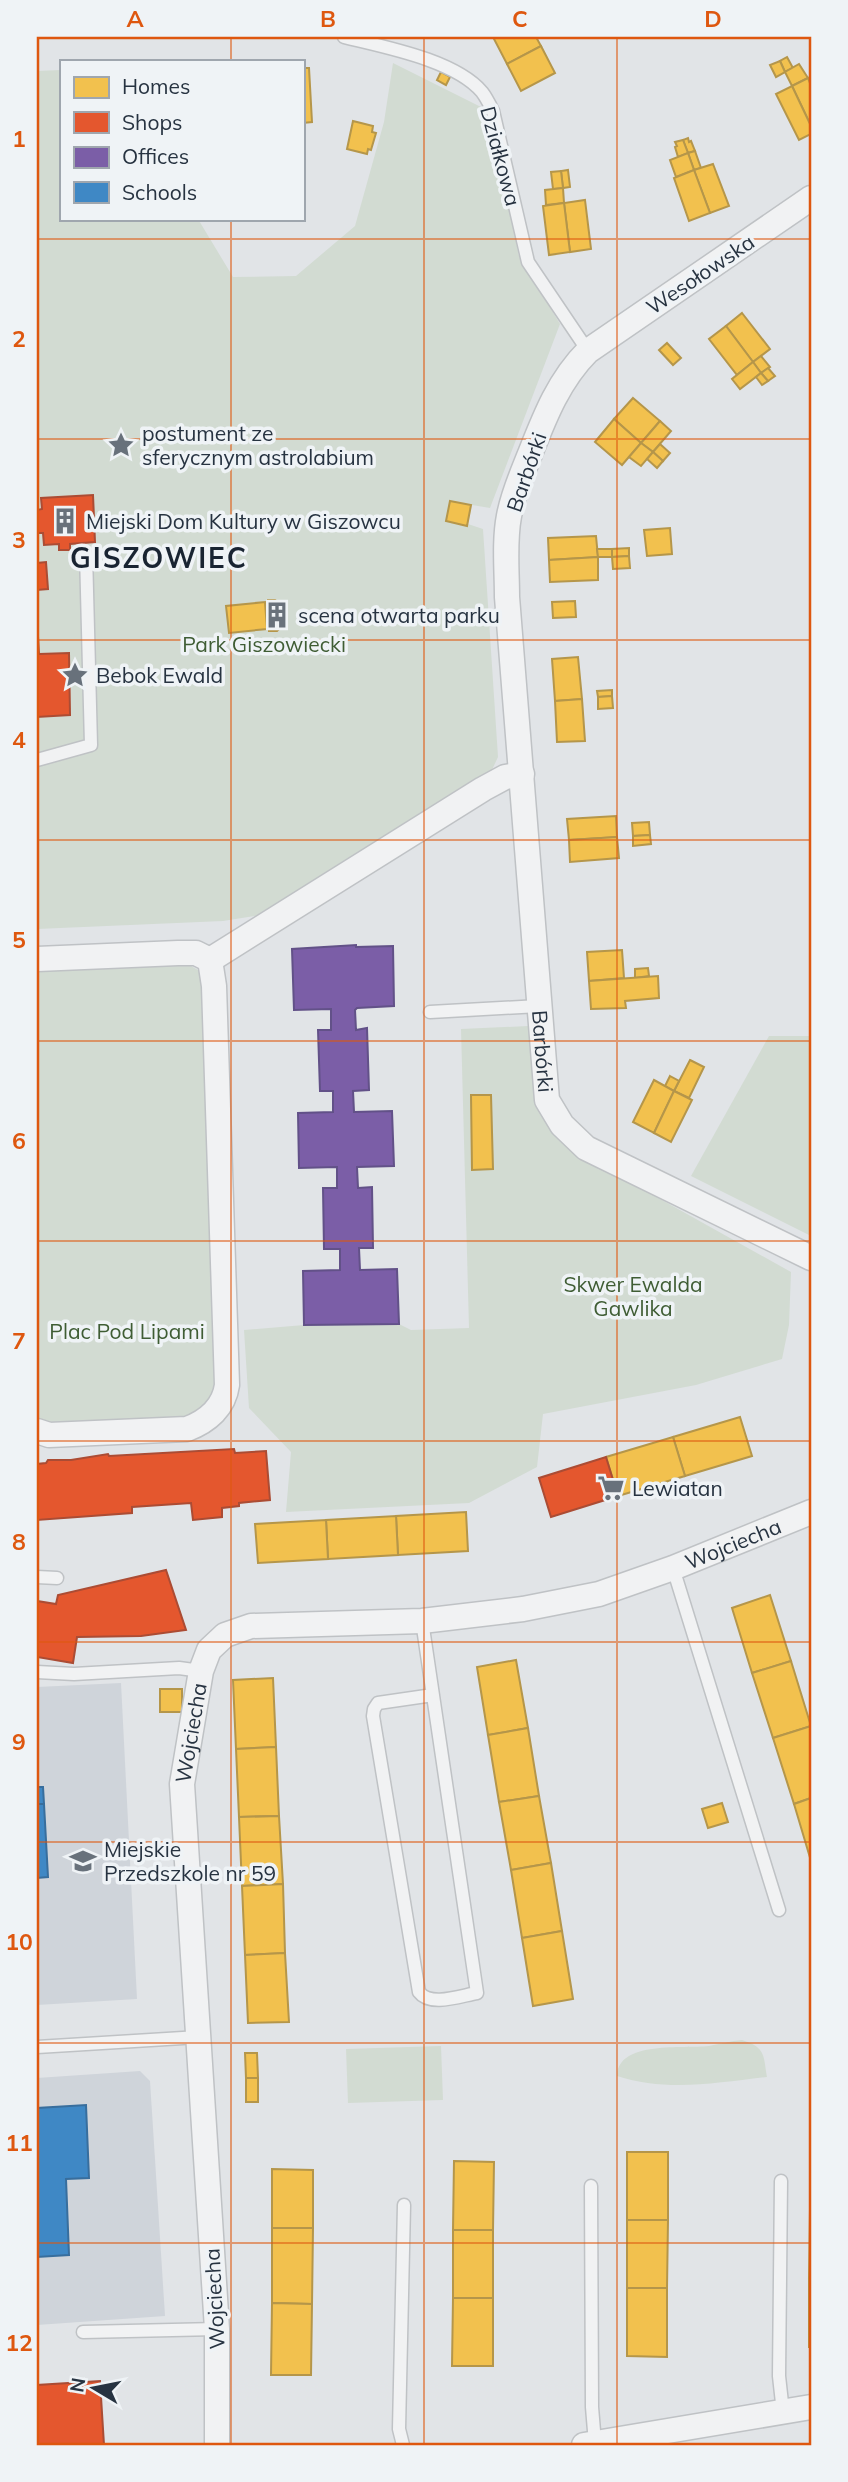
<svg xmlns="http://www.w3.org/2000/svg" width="848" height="2482" font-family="Mulish,sans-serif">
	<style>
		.built { fill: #cfd4da }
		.green { fill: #d2dbd2 }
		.homes { fill: #f2c14e; stroke: #b5964a; stroke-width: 2 }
		.shops { fill: #e4572e; stroke: #ab4c34; stroke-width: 2 }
		.offices { fill: #7b5ea7; stroke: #625188; stroke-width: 2 }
		.schools { fill: #3f88c5; stroke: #386e9d; stroke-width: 2 }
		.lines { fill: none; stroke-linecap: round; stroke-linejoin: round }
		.lane-casing { stroke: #bfc2c5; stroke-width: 15 }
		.street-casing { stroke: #bfc2c5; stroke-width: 27 }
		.lane { stroke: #f1f2f3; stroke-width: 12 }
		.street { stroke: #f1f2f3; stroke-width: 24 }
		.grid { fill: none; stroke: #de570f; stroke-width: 2; stroke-opacity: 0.55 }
		.labels { text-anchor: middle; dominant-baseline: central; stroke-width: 7; stroke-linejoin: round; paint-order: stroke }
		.street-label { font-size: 21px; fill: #273341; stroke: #eff3f6 }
		.poi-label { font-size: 21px; fill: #273341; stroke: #eff3f6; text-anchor: start }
		.park-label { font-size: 21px; fill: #3f5d34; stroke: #eff3f6 }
		.district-label { font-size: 28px; font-weight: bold; letter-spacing: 2px; fill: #192432; stroke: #eff3f6 }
		.neatline { fill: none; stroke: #de570f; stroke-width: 2.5 }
		.grid-label { font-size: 23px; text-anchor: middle; font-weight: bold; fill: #de570f }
	</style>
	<rect width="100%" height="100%" fill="#e1e4e7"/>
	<g class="built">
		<path d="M121,1683l16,316 -100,6v-318z"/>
		<path d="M140,2071l10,10 15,235 -128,9v-247z"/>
	</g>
	<g class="green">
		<path d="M393,63l96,48 30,145 41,68 -70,184 -18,-3 -4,19 15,5 15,228 -7,15 -230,143 -38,6 -186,8v-858l24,-1v149h137l35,58 63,-1 59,-50 29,-104z"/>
		<path d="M186,963l17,10 17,417 -29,29 -136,8 -18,-5v-453z"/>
		<path d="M528,1026l10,69 54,66 199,111 -2,53 -7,34 -86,26 -153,29 -6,53 -68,36 -183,9 5,-60 -42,-44 -5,-78 60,-5 95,-1 12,6 58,-2 -8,-299z"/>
		<path d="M769,1036h42v200l-120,-60z"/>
		<path d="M742,2040c24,8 21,14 25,37 -51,6 -101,15 -150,-1 1,-36 67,-27 92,-30 11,-2 22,-5 33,-6z"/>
		<path d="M441,2046l2,54 -95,3 -2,-54z"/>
	</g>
	<g class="homes">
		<path d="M493,37h43l5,9 -34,18z"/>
		<path d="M541,46l14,27 -34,18 -14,-27z"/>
		<path d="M787,57l6,11 -8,4 -5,-11z"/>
		<path d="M780,61l5,11 -9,5 -6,-12z"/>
		<path d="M799,64l9,14 -16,8 -7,-14z"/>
		<path d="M303,68h6l3,54 -9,1z"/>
		<path d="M441,72l9,5 -4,8 -9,-5z"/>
		<path d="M808,78l3,8v40l-19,-40z"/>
		<path d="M792,86l19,40v8l-12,6 -23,-46z"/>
		<path d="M353,121l20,5 -1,6 4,1 -5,17 -3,-1 -1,5 -20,-5z"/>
		<path d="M688,138l1,4 2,-1 4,10 -7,2 -5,-13z"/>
		<path d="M683,140l5,13 -10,4 -3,-10 2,-1 -2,-4z"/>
		<path d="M695,151l6,17 -7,2 -6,-17z"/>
		<path d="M688,153l6,17 -18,7 -6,-17z"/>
		<path d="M713,164l16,42 -19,7 -16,-43z"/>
		<path d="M568,170l2,17 -7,1 -2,-17z"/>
		<path d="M694,170l16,43 -21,8 -15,-43z"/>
		<path d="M561,171l2,17 -10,1 -2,-17z"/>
		<path d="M563,188l1,15 -18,2 -1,-15z"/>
		<path d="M585,200l6,49 -21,3 -6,-49z"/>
		<path d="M564,203l6,49 -21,3 -6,-49z"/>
		<path d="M742,313l28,36 -17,13 -27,-36z"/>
		<path d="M726,326l27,36 -16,13 -28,-36z"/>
		<path d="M667,343l14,15 -8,7 -14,-15z"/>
		<path d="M761,356l9,11 -9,6 -8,-11z"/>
		<path d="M753,362l8,11 -21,16 -8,-10z"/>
		<path d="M768,368l7,8 -7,5 -7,-8z"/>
		<path d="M761,373l7,8 -6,4 -6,-8z"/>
		<path d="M633,398l27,23 -19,22 -27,-24z"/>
		<path d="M614,419l27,24 -19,22 -27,-23z"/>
		<path d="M660,421l11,10 -18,21 -12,-9z"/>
		<path d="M641,443l12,9 -12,14 -12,-9z"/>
		<path d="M660,444l10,9 -7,8 -10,-9z"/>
		<path d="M653,452l10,9 -6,7 -10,-9z"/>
		<path d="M450,501l21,4 -4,21 -21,-5z"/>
		<path d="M670,528l2,26 -25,2 -3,-26z"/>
		<path d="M596,536l2,21 -49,3 -1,-22z"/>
		<path d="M629,548v8l-17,1v-8z"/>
		<path d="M597,549h15v8h-14z"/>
		<path d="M629,556l1,12 -17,1 -1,-12z"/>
		<path d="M598,557v23l-48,2 -1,-22z"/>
		<path d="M268,600h7l11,8v14l-9,9h-8z"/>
		<path d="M575,601l1,16 -23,1 -1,-16z"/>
		<path d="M265,602l2,27 -38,4 -3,-27z"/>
		<path d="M578,657l4,42 -27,2 -3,-42z"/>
		<path d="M612,690v6l-14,1 -1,-6z"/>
		<path d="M612,696l1,12 -15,1v-12z"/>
		<path d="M582,699l3,42 -28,1 -2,-41z"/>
		<path d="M616,816l1,21 -48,3 -2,-21z"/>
		<path d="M649,822l1,13 -17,1 -1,-13z"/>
		<path d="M650,835l1,9 -18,2v-10z"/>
		<path d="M617,837l2,21 -49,4 -1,-22z"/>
		<path d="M622,950l2,28 -35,3 -2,-29z"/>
		<path d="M648,968l1,8 -14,2v-9z"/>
		<path d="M658,976l1,22 -34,3 1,7 -35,1 -2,-28z"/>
		<path d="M690,1060l14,7 -15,31 -15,-7z"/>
		<path d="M670,1076l9,5 -5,10 -9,-5z"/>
		<path d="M654,1080l20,11 -20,42 -21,-11z"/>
		<path d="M674,1091l18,9 -21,42 -17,-9z"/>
		<path d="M471,1095h20l2,74 -21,1z"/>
		<path d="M740,1417l12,39 -67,20 -12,-39z"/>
		<path d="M673,1437l12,39 -67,20 -12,-39z"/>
		<path d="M466,1512l2,39 -70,4 -2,-39z"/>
		<path d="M396,1516l2,39 -70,4 -2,-39z"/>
		<path d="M326,1520l2,39 -70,4 -3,-39z"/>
		<path d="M770,1595l21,66 -39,12 -20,-65z"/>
		<path d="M516,1660l12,68 -40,7 -11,-68z"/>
		<path d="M791,1661l20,65 -38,12 -21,-65z"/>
		<path d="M273,1678l3,69 -40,2 -3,-69z"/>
		<rect x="160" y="1689" width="22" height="23"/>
		<path d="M811,1726v72l-17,6 -21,-66z"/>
		<path d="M528,1728l11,68 -40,6 -11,-67z"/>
		<path d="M276,1747l3,69 -40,1 -3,-68z"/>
		<path d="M539,1796l12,67 -40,7 -12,-68z"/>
		<path d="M811,1798v63l-17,-57z"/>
		<path d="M722,1803l6,19 -20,6 -6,-19z"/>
		<path d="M279,1816l4,68 -41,2 -3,-69z"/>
		<path d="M551,1863l11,68 -40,7 -11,-68z"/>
		<path d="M283,1884l2,69 -40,2 -3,-69z"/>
		<path d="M562,1931l11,68 -40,7 -11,-68z"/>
		<path d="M285,1953l4,69 -41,1 -3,-68z"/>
		<path d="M245,2053h12l1,25h-12z"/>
		<rect x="246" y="2078" width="12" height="24"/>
		<rect x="810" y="2142" width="1" height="68"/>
		<rect x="627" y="2152" width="41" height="68"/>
		<path d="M454,2161l40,1 -1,68h-40z"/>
		<path d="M272,2169l41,1v58h-41z"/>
		<path d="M810,2210h1v68h-2z"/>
		<path d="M627,2220h41l-1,68h-40z"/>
		<path d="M272,2228h41l-1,76 -40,-1z"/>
		<rect x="453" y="2230" width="40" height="68"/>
		<rect x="809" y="2278" width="2" height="69"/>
		<path d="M627,2288h40v69l-40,-1z"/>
		<path d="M453,2298h40v68h-41z"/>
		<path d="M272,2303l40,1 -1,71h-40z"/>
	</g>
	<g class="shops">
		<path d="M93,495l2,47 -25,2v6h-11v-6l-15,1 -1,-12h-6v-23l5,-1 -1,-11z"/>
		<path d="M46,562l2,27 -11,1v-27z"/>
		<path d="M37,619l2,35 30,-1 1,62 -33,2z"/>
		<path d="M234,1449l1,4 31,-2 4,49 -31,3v3l-17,2v9l-29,3 -2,-17 -59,4v6l-95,7v-56l9,-1 2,-3h23l37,-6 1,2z"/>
		<path d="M606,1457l12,39 -67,21 -12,-39z"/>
		<path d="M166,1570l20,60 -45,6 -64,1 -4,26 -36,-6v-56l19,3 2,-9z"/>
		<path d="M100,2381l4,64h-67v-60z"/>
	</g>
	<path class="offices" d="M356,945v2l37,-1 1,60 -37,2 -2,2 1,20 11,-2 2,62 -16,1 1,21 38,-1 2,55 -37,1 1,21 14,-1 1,61h-14l1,22 37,-1 2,55 -95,1 -1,-54 37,-1v-21h-16l-1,-61h14v-21l-38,1 -1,-55 35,-1v-21h-13l-2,-61h13v-21l-37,1 -2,-61z"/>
	<g class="schools">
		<path d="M37,1787h6l1,17h-7z"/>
		<path d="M37,1804h7l4,73 -11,1z"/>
		<path d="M86,2105l3,73 -23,1 3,76 -32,2v-149z"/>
	</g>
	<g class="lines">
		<g class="lane-casing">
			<g id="lane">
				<path d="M344,37c40,10 111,23 138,55 4,5 8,13 11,19l35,151 60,89"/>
				<path d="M37,760l54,-15 -5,-192"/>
				<path d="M430,1012l109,-6"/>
				<path d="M673,1568l106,342"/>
				<path d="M37,1577l20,1"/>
				<path d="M422,1621l55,372c-17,3 -47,14 -58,-1l-46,-276 1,-7 4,-6 55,-8"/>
				<path d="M37,1672l37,2 105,-6 22,3"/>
				<path d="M37,2047l162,-10"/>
				<path d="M781,2181l-2,195 4,36"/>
				<path d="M591,2186l1,221 3,36"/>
				<path d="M83,2332l134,-3"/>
				<path d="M403,2445l-4,-16 5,-224"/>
			</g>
		</g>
		<g class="street-casing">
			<g id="street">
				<path id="s1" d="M811,198l-223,153c-29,29 -43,65 -58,103 -8,20 -17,40 -21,62 -5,26 -2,54 -2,81l40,503 15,25 24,23 225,110"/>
				<path d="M37,959l141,-6h18l14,7 4,26 13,399c-3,22 -19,36 -40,44l-138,6 -12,-4"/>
				<path d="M210,960l273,-171 22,-12 17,-3"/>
				<path id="s2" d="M217,2445v-116l-35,-545 19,-113 8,-21 16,-15 26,-9 171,-5 101,-12 76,-15 74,-26 138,-56"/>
				<path d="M584,2445l227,-38"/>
			</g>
		</g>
		<use href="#lane" class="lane"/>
		<use href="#street" class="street"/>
	</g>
	<path class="grid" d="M231,37v24M424,37v2408M617,37v2408M231,219v2226M37,239h774M37,439h774M37,640h774M37,840h774M37,1041h774M37,1241h774M37,1441h774M37,1642h774M37,1842h774M37,2043h774M37,2243h774"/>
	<defs>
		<g id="sight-bare" transform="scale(2.1)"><path d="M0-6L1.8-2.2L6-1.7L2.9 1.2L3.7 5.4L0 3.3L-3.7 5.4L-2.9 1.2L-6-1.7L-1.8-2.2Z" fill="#68717b" stroke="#eff3f6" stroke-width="2.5" paint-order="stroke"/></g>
		<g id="building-bare" transform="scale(2.1)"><path d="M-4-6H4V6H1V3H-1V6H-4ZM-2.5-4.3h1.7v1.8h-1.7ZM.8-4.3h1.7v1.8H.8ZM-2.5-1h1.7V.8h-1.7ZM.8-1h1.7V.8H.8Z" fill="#68717b" stroke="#eff3f6" stroke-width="2.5" paint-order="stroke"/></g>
		<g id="supermarket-bare" transform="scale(2.1)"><path d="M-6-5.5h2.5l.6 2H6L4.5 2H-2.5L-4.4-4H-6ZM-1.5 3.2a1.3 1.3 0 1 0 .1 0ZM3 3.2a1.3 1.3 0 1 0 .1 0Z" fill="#68717b" stroke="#eff3f6" stroke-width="2.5" paint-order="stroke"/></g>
		<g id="school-bare" transform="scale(2.1)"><path d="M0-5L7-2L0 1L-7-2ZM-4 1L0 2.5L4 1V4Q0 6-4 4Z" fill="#68717b" stroke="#eff3f6" stroke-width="2.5" paint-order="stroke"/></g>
	</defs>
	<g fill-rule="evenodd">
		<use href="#sight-bare" x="121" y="445"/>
		<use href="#building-bare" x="65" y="521"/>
		<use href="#building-bare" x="277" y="615"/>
		<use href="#sight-bare" x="75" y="675"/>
		<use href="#supermarket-bare" x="611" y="1488"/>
		<use href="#school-bare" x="83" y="1861"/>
	</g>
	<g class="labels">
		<g class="street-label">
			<text transform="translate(501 156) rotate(75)">Działkowa</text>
			<text transform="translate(700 274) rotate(-34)">Wesołowska</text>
			<text transform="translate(526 472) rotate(-71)">Barbórki</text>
			<text stroke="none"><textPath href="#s1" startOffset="992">Barbórki</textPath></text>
			<text stroke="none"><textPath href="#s2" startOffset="1342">Wojciecha</textPath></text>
			<text stroke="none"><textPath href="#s2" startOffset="714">Wojciecha</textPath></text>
			<text transform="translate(214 2299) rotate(-93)">Wojciecha</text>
		</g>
		<g class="poi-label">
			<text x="142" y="433">postument ze<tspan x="142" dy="24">sferycznym astrolabium</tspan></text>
			<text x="86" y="521">Miejski Dom Kultury w Giszowcu</text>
			<text x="298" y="615">scena otwarta parku</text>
			<text x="96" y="675">Bebok Ewald</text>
			<text x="632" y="1488">Lewiatan</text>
			<text x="104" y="1849">Miejskie<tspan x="104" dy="24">Przedszkole nr 59</tspan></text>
		</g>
		<g class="park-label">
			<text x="264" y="644">Park Giszowiecki</text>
			<text x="633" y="1284">Skwer Ewalda<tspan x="633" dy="24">Gawlika</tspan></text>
			<text x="127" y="1331">Plac Pod Lipami</text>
		</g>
		<g class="district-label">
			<text x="159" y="557">GISZOWIEC</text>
		</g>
	</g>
	<rect width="848" height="2482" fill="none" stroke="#eff3f6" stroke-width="77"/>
	<rect x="60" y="60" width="245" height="161" fill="#eff3f6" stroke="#9fa6ae" stroke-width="2"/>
	<rect x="74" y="77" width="35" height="21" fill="#f2c14e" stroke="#9fa6ae" stroke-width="2"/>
	<text x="122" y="94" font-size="21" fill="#273341">Homes</text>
	<rect x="74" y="112" width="35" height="21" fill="#e4572e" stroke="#9fa6ae" stroke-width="2"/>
	<text x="122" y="130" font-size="21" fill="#273341">Shops</text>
	<rect x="74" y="147" width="35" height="21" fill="#7b5ea7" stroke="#9fa6ae" stroke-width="2"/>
	<text x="122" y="164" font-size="21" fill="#273341">Offices</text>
	<rect x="74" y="182" width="35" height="21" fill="#3f88c5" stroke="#9fa6ae" stroke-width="2"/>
	<text x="122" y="200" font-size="21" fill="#273341">Schools</text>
	<g transform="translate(94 2388) rotate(280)" stroke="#eff3f6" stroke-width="5" paint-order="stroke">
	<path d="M0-5L12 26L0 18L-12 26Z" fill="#273341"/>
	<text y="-10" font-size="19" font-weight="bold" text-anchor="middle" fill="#273341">N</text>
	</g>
	<rect x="38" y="38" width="772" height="2406" class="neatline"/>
	<g class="grid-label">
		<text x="135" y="27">A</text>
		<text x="328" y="27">B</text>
		<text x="520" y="27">C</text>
		<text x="713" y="27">D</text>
		<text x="19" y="147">1</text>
		<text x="19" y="347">2</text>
		<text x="19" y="548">3</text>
		<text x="19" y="748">4</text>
		<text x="19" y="948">5</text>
		<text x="19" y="1149">6</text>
		<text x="19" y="1349">7</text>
		<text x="19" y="1550">8</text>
		<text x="19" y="1750">9</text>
		<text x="19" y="1950">10</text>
		<text x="19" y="2151">11</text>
		<text x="19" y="2351">12</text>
	</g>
</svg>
